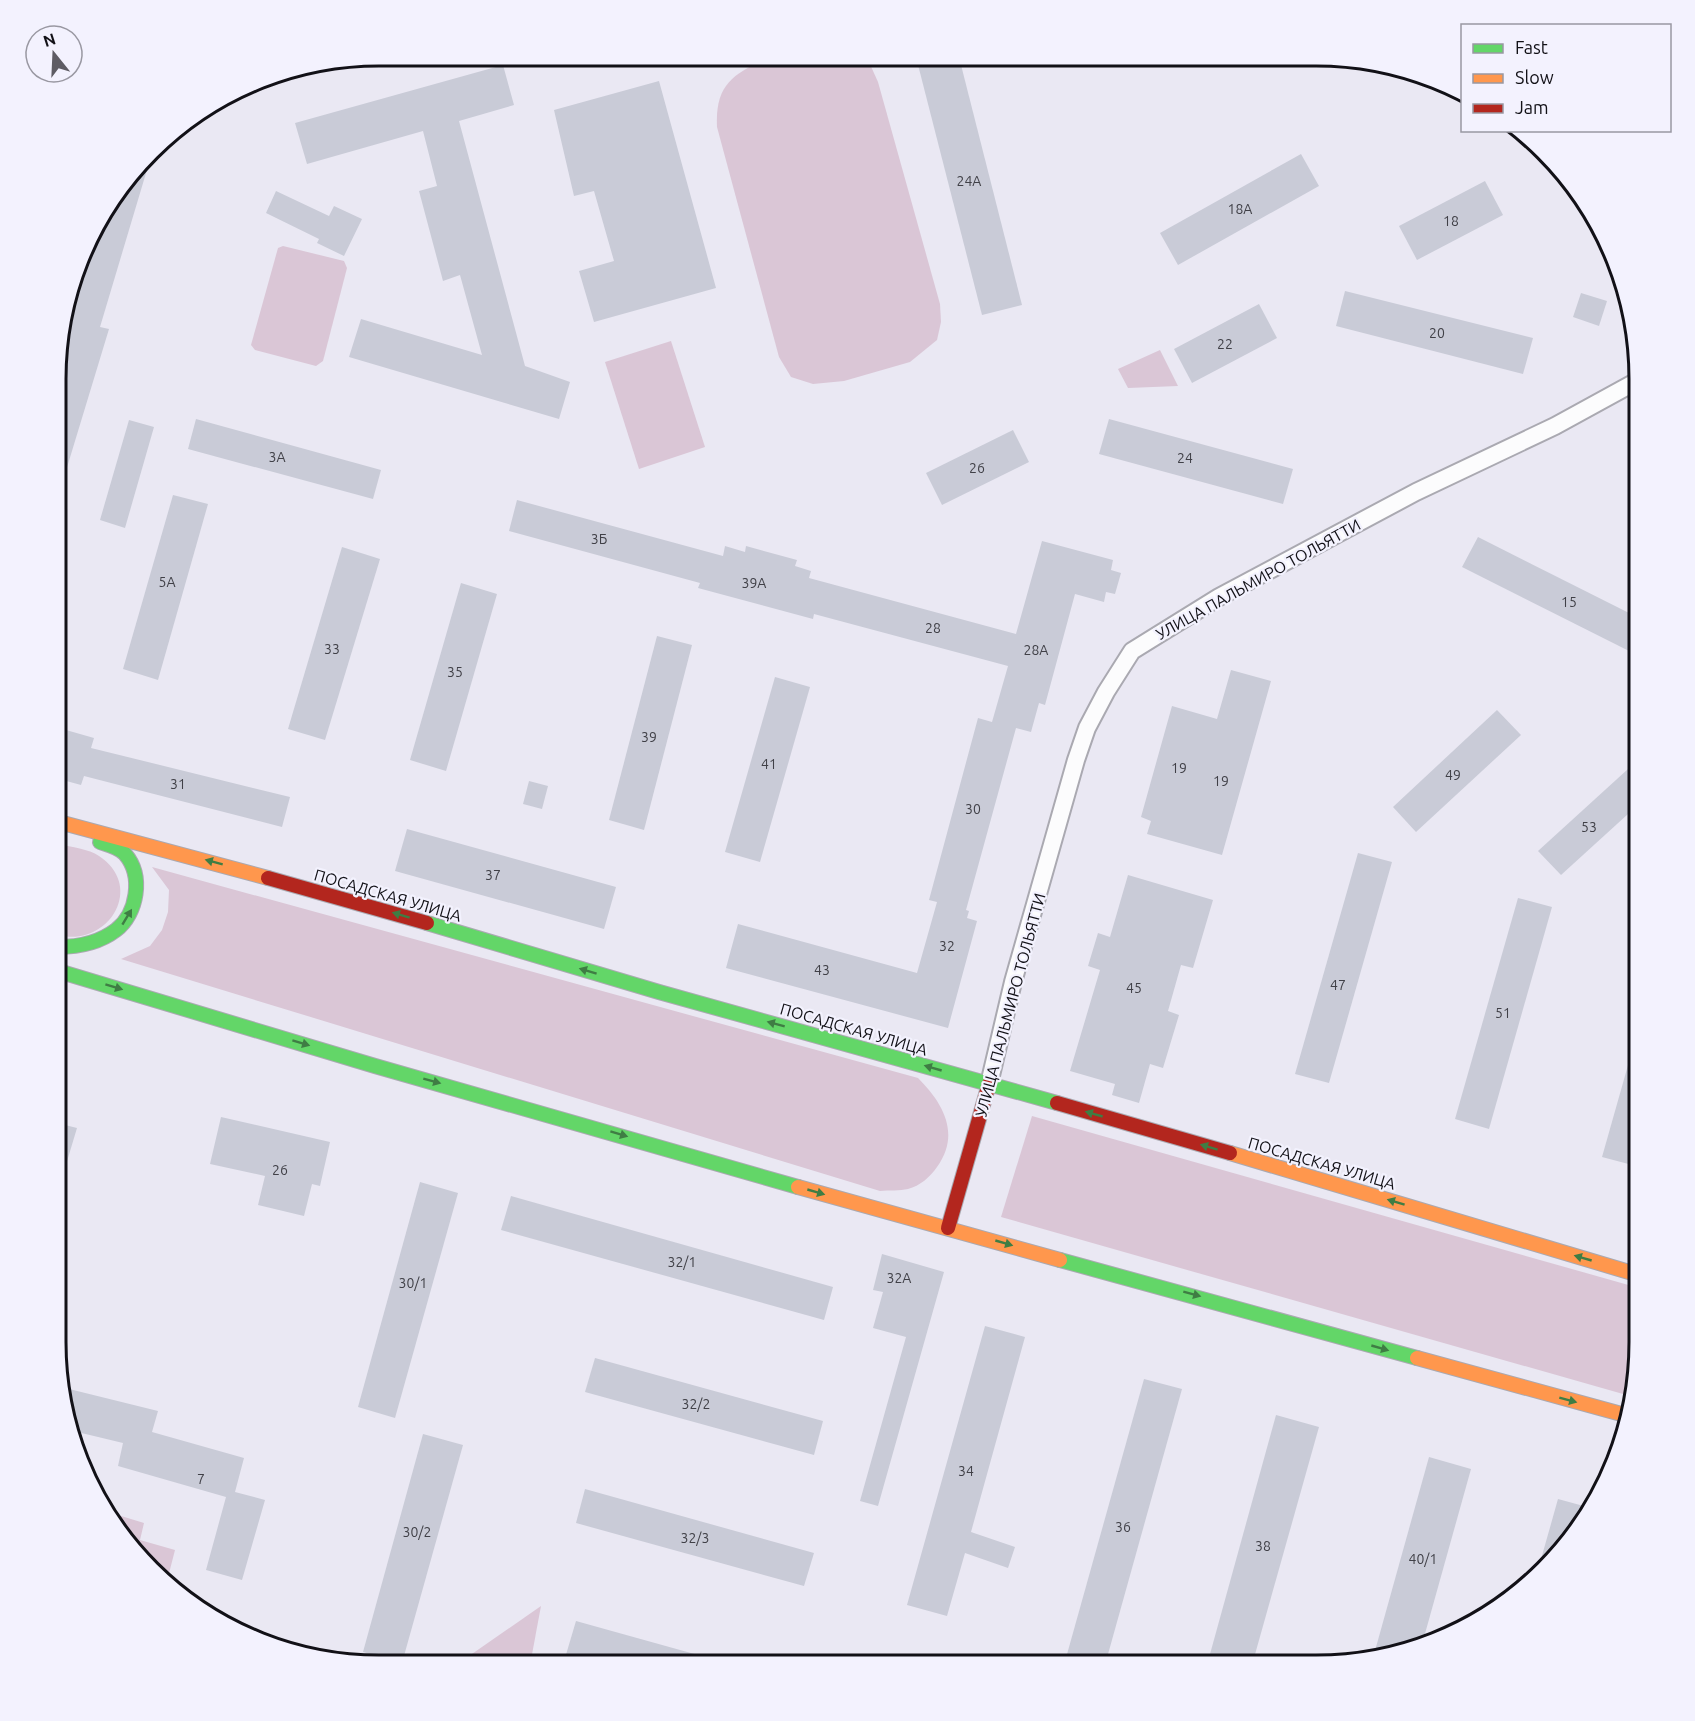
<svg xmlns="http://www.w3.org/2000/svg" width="1695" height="1721" font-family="Ubuntu,sans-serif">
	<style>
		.green { fill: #dac6d6 }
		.building { fill: #c9cbd7 }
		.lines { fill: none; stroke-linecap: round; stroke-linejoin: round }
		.street-casing { stroke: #aaa9b1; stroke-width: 20 }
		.fast-casing { stroke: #aaa9b1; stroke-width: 16 }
		.slow-casing { stroke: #aaa9b1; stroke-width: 16 }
		.jam-casing { stroke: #aaa9b1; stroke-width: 16 }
		.street { stroke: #fcfcfd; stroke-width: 16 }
		.fast { stroke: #63d668; stroke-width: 14 }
		.slow { stroke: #ff974d; stroke-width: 14 }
		.jam { stroke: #b3261e; stroke-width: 14 }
		.oneway { fill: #3f7d44 }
		.labels { text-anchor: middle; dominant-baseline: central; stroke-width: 4.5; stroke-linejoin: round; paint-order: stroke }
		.number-label { font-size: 14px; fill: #404047 }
		.street-label { font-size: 16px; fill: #121117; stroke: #f3f2fe }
		.rim { fill: none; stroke: #121117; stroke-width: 3 }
	</style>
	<rect width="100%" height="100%" fill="#eae8f3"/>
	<g class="green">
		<path d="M770,57h92l7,5 9,20 62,222 1,18 -4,18 -27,22 -66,19 -31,3 -22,-7 -12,-20 -62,-230c-2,-43 16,-53 53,-70z"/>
		<path d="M283,246l61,15 3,7 -24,93 -7,5 -61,-16 -4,-5 27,-97z"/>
		<path d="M671,341l34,106 -66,22 -34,-107z"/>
		<path d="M1160,350l18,36 -50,2 -10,-19z"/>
		<path d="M59,844c12,3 30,5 40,12 47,31 9,92 -41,79z"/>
		<path d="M152,867l766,211c25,25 43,56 19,89 -7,10 -17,19 -29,22 -8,2 -19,1 -28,2l-759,-232 29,-13 12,-16 6,-18 1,-22z"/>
		<path d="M1032,1116l607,172v75l-9,33 -629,-179z"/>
		<path d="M108,1512l36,11 -4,17 35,10 -9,35 -44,-46z"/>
		<path d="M541,1606l-11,59h-74z"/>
	</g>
	<g class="building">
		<path d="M916,57h43l63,248 -40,10z"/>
		<path d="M503,65l11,40 -55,16 66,245 45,16 -11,37 -210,-62 12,-38 121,36 -22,-80 -17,6 -24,-90 18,-5 -14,-55 -116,33 -12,-41z"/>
		<path d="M659,81l57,207 -122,34 -15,-51 35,-10 -20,-70 -20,5 -20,-86z"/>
		<path d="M152,153l-52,174 9,2 -44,145 -4,-1 1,-132 15,-52 -2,-1 24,-71z"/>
		<path d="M1301,154l18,32 -141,79 -18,-32z"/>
		<path d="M1485,181l18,34 -86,45 -18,-34z"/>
		<path d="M276,191l53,25 5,-10 28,13 -18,37 -27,-13 2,-4 -53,-26z"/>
		<path d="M1345,291l188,47 -10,36 -187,-48z"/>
		<path d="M1581,293l26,8 -8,25 -26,-9z"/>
		<path d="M1259,304l18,34 -85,45 -18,-34z"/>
		<path d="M196,419l185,51 -8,29 -185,-50z"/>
		<path d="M1109,419l184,50 -10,35 -184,-50z"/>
		<path d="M129,420l25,7 -29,101 -25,-8z"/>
		<path d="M1013,430l16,32 -87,43 -16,-32z"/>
		<path d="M173,495l35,9 -50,176 -35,-11z"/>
		<path d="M517,500l206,56 2,-10 20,6 1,-6 51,14 -2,6 16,5 -2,7 207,56 26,-93 71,19 -2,10 10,3 -6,21 -9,-2 -2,10 -29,-8 -30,111 -6,-2 -8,29 -15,-4 -50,182 3,1 -2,7 10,3 -29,107 -222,-60 12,-44 179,49 20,-71 -8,-2 49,-182 14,4 16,-56 -194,-52 -1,5 -115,-31 2,-5 -191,-52z"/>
		<path d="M1478,537l161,81v38l-177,-89z"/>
		<path d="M342,547l38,12 -55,181 -37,-11z"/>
		<path d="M461,583l36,11 -51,177 -36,-11z"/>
		<path d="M657,636l35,9 -48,185 -35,-10z"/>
		<path d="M1231,670l40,11 -49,174 -75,-21 4,-13 -10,-4 31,-111 45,13z"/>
		<path d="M775,677l35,10 -50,175 -35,-10z"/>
		<path d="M1497,710l24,25 -105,97 -23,-25z"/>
		<path d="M59,728l35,10 -3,10 199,49 -8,30 -198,-51 -3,9 -22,-6z"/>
		<path d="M1639,759v45l-78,71 -23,-24z"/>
		<path d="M529,781l19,5 -6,23 -19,-5z"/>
		<path d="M407,829l209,58 -12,42 -209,-58z"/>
		<path d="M1358,853l34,9 -63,221 -34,-9z"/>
		<path d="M1128,875l85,25 -20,68 -12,-3 -13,46 11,4 -16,53 -13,-4 -11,39 -27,-8 3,-11 -45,-13 30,-101 -12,-4 10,-33 12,4z"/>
		<path d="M1518,898l34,9 -63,222 -34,-10z"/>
		<path d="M1634,1044h5v110l-3,12 -34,-9z"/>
		<path d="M221,1117l109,25 -10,44 -8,-2 -8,32 -46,-11 7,-29 -55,-12z"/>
		<path d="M57,1123l20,5 -15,50 -5,-1z"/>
		<path d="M420,1182l38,11 -63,225 -37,-11z"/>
		<path d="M511,1196l322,91 -9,33 -323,-90z"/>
		<path d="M882,1254l62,18 -66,234 -18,-5 46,-164 -33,-9 10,-36 -10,-2z"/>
		<path d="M985,1326l40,11 -54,195 44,15 -7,21 -43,-15 -18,63 -40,-11z"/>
		<path d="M595,1358l228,63 -9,34 -229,-63z"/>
		<path d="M1144,1379l38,10 -77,276h-41z"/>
		<path d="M61,1387l97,24 -6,21 92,26 -9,34 30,8 -23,80 -36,-10 20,-73 -108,-31 5,-23 -54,-13z"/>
		<path d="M1276,1415l43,12 -67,238h-45z"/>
		<path d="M423,1434l40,11 -61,218 -39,-11z"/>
		<path d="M1429,1457l42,12 -50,179 -48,10z"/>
		<path d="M585,1489l229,64 -10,33 -228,-63z"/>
		<path d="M1558,1499l33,9 -31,47 -24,22z"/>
		<path d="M576,1621l140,39 -1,5h-124l-26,-7z"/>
	</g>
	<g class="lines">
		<g class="street-casing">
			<path id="street" d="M989,1084l24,-102 63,-222 11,-32 19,-36 26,-41 87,-54 197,-105 139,-66 84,-46"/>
		</g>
		<g class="fast-casing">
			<g id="fast">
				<path d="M427,923l232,69 398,111"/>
				<path d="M58,947c20,0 41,-4 58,-17 21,-16 28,-54 9,-76 -6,-7 -16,-9 -25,-12"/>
				<path d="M58,971l317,95 423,121"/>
				<path d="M1060,1260l357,98"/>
			</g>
		</g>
		<g class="slow-casing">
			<g id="slow">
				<path d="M59,822l209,56"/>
				<path d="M1230,1153l409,122"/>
				<path d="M798,1187l262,73"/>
				<path d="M1417,1358l208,57"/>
			</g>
		</g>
		<g class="jam-casing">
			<g id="jam">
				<path d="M268,878l159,45"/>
				<path d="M1057,1103l173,50"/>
				<path d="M948,1228l41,-144"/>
			</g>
		</g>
		<use href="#street" class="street"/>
		<use href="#fast" class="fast"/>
		<use href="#slow" class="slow"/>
		<use href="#jam" class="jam"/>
	</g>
	<defs><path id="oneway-solid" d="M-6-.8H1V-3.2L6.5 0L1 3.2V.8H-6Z" transform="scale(1.5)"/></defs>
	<g class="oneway">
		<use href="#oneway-solid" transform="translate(214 862) rotate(-165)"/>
		<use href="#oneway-solid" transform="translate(401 915) rotate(-163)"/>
		<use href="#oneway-solid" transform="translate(127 917) rotate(-59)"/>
		<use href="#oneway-solid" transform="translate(588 971) rotate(-163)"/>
		<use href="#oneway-solid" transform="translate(114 987) rotate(17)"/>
		<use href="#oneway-solid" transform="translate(776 1024) rotate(-165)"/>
		<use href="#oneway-solid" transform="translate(301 1043) rotate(17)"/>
		<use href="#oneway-solid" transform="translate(933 1068) rotate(-164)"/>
		<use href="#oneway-solid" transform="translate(432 1081) rotate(15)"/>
		<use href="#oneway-solid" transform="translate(1094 1114) rotate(-164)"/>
		<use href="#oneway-solid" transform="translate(619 1134) rotate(17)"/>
		<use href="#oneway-solid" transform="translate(1209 1147) rotate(-163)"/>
		<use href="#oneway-solid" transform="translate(816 1192) rotate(16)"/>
		<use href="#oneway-solid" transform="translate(1396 1202) rotate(-163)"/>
		<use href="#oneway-solid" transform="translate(1004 1243) rotate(16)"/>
		<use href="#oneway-solid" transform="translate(1583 1258) rotate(-164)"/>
		<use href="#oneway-solid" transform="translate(1192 1294) rotate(15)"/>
		<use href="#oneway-solid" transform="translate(1380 1348) rotate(16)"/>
		<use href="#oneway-solid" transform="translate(1568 1400) rotate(15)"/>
	</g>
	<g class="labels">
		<g class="number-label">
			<text x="969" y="181">24А</text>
			<text x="1240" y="209">18А</text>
			<text x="1451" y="221">18</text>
			<text x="1437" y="333">20</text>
			<text x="1225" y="344">22</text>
			<text x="277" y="457">3А</text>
			<text x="1185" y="458">24</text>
			<text x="977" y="468">26</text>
			<text x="599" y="539">3Б</text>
			<text x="167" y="582">5А</text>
			<text x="754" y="583">39А</text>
			<text x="1569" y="602">15</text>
			<text x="933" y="628">28</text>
			<text x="332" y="649">33</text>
			<text x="1036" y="650">28А</text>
			<text x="455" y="672">35</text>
			<text x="649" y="737">39</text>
			<text x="769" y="764">41</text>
			<text x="1179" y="768">19</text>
			<text x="1453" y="775">49</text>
			<text x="1221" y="781">19</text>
			<text x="178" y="784">31</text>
			<text x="973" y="809">30</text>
			<text x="1589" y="827">53</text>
			<text x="493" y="875">37</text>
			<text x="947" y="946">32</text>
			<text x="822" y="970">43</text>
			<text x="1338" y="985">47</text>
			<text x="1134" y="988">45</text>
			<text x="1503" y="1013">51</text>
			<text x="280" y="1170">26</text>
			<text x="682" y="1262">32/1</text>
			<text x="899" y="1278">32А</text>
			<text x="413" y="1283">30/1</text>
			<text x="696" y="1404">32/2</text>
			<text x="966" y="1471">34</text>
			<text x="201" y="1479">7</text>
			<text x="1123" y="1527">36</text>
			<text x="417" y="1532">30/2</text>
			<text x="695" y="1538">32/3</text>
			<text x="1263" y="1546">38</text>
			<text x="1423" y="1559">40/1</text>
		</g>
		<g class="street-label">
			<text transform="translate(1258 579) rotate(-29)">УЛИЦА ПАЛЬМИРО ТОЛЬЯТТИ</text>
			<text transform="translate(388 895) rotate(16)">ПОСАДСКАЯ УЛИЦА</text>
			<text transform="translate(1010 1005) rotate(-75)">УЛИЦА ПАЛЬМИРО ТОЛЬЯТТИ</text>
			<text transform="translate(854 1029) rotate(16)">ПОСАДСКАЯ УЛИЦА</text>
			<text transform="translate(1322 1163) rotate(16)">ПОСАДСКАЯ УЛИЦА</text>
		</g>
	</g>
	<path d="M0 0H1695V1721H0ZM379 66H1316A313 313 0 0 1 1629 379V1342A313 313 0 0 1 1316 1655H379A313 313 0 0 1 66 1342V379A313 313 0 0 1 379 66Z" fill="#f3f2fe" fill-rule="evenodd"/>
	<path class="rim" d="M379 66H1316A313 313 0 0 1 1629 379V1342A313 313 0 0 1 1316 1655H379A313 313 0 0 1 66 1342V379A313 313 0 0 1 379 66Z"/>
	<rect x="1461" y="24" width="210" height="108" fill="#f3f2fe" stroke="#9998a2" stroke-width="1.5"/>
	<rect x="1473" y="44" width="30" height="9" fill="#63d668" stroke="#9998a2" stroke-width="1.5"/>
	<text x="1515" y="54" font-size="18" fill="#121117">Fast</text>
	<rect x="1473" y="74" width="30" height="9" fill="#ff974d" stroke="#9998a2" stroke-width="1.5"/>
	<text x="1515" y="84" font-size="18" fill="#121117">Slow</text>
	<rect x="1473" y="104" width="30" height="9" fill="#b3261e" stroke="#9998a2" stroke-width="1.5"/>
	<text x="1515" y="114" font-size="18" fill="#121117">Jam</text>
	<g transform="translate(54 54) rotate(342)"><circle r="28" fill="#f3f2fe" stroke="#9998a2" stroke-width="1.5"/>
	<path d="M0-4.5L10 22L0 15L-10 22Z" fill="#5e5c64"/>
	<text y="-9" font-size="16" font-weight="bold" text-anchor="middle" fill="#121117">N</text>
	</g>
</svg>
